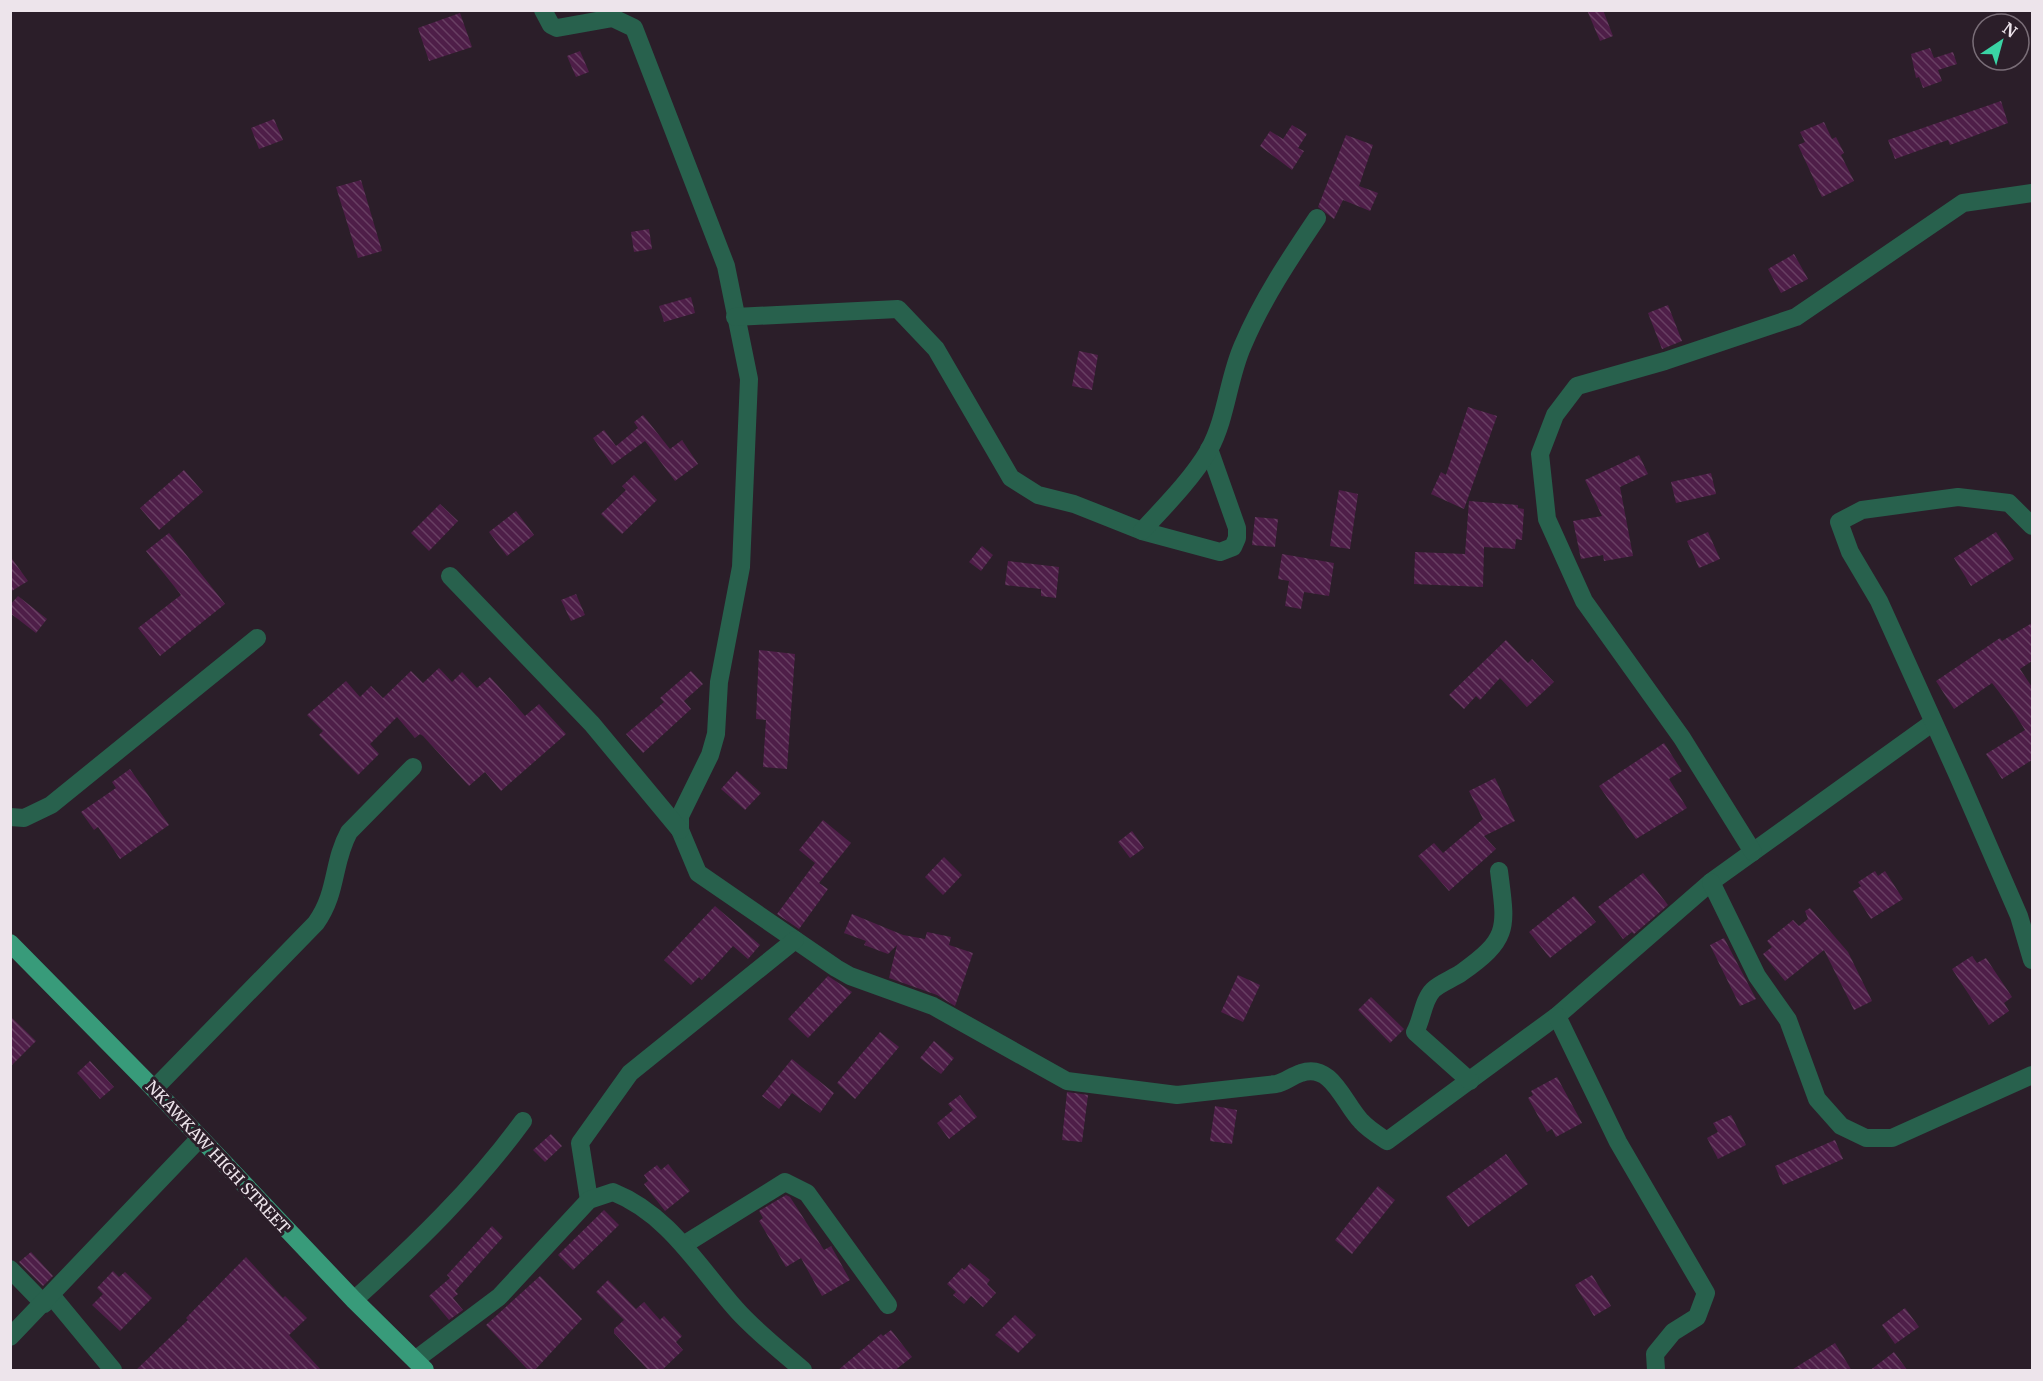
<svg xmlns="http://www.w3.org/2000/svg" width="2043" height="1381" font-family="Merriweather,serif">
	<style>
		.building { fill: url(#building-back-hatch) }
		.lines { fill: none; stroke-linecap: round; stroke-linejoin: round }
		.minor { stroke: #28614d; stroke-width: 18 }
		.major { stroke: #389b7a; stroke-width: 18 }
		.labels { text-anchor: middle; dominant-baseline: central; stroke-width: 6; stroke-linejoin: round; paint-order: stroke }
		.street-label { font-size: 16px; fill: #ede4eb; stroke: #2b1e29 }
	</style>
	<defs>
		<pattern id="building-back-hatch" width="6" height="6" patternUnits="userSpaceOnUse" patternTransform="scale(1.5)"><rect width="6" height="6" fill="#4e1e48"/><path d="M-1 5l2 2M0 0l6 6M5-1l2 2" fill="none" stroke="#683f63"/></pattern>
	</defs>
	<rect width="100%" height="100%" fill="#2b1e29"/>
	<g class="building">
		<path d="M1587,10h16l10,26 -13,5z"/>
		<path d="M460,13l12,34 -43,14 -11,-33z"/>
		<path d="M1930,48l4,10 19,-6 4,12 -19,6 4,11 -19,7 -4,-11 -3,1 -5,-24z"/>
		<path d="M580,51l9,21 -13,5 -9,-21z"/>
		<path d="M2001,101l7,22 -58,22 -2,-5 -53,19 -7,-19z"/>
		<path d="M274,119l9,21 -24,9 -8,-21z"/>
		<path d="M1824,122l8,17 4,-2 8,16 -3,2 13,26 -32,16 -24,-52 7,-3 -5,-10z"/>
		<path d="M1292,125l15,9 -9,14 6,3 -12,19 -32,-24 10,-15 13,8z"/>
		<path d="M1346,135l27,10 -14,41 19,7 -8,18 -27,-11 -9,19 -16,-12z"/>
		<path d="M361,180l21,71 -24,7 -22,-71z"/>
		<path d="M649,229l3,20 -18,3 -3,-20z"/>
		<path d="M1794,254l14,25 -27,14 -13,-24z"/>
		<path d="M691,297l4,16 -31,9 -5,-16z"/>
		<path d="M1668,305l14,36 -20,8 -14,-36z"/>
		<path d="M1079,351l19,4 -6,35 -20,-4z"/>
		<path d="M1468,407l29,9 -33,93 -33,-15 10,-22 5,3z"/>
		<path d="M643,415l27,34 12,-9 16,24 -23,17 -30,-40 -33,24 -19,-27 11,-8 12,16 22,-18 -4,-6z"/>
		<path d="M1639,455l9,19 -28,13 13,69 -29,5 -1,-6 -22,4 -8,-38 29,-5 -17,-36z"/>
		<path d="M184,470l19,22 -44,38 -19,-22z"/>
		<path d="M1711,473l5,21 -40,9 -5,-21z"/>
		<path d="M634,475l23,25 -35,34 -21,-20 25,-24 -4,-4z"/>
		<path d="M1339,490l19,4 -8,55 -20,-3z"/>
		<path d="M1469,501l49,4v3l6,1 -2,31 -6,-1 -1,10 -31,-2 -1,40 -69,-3 1,-32 50,2z"/>
		<path d="M440,504l18,17 -29,30 -18,-18z"/>
		<path d="M516,511l18,24 -27,21 -18,-24z"/>
		<path d="M1255,517l23,2 -3,28 -23,-2z"/>
		<path d="M1708,532l12,27 -21,9 -12,-27z"/>
		<path d="M1996,532l18,27 -43,27 -17,-28z"/>
		<path d="M169,533l56,71 -65,52 -22,-28 43,-33 -35,-44z"/>
		<path d="M982,546l11,9 -12,16 -12,-9z"/>
		<path d="M1282,554l52,9 -5,33 -25,-4 -3,17 -16,-3 4,-25 -11,-2z"/>
		<path d="M10,556l18,25 -18,11z"/>
		<path d="M1008,561l51,6 -3,31 -15,-2v-7l-36,-4z"/>
		<path d="M576,594l9,21 -14,6 -10,-21z"/>
		<path d="M18,596l29,23 -11,14 -26,-20v-8z"/>
		<path d="M2032,623v38l-12,8 12,18v73l-30,19 -16,-25 39,-24 -16,-25 -17,-22 -38,26 -18,-28 64,-43 2,3z"/>
		<path d="M1506,640l22,23 4,-4 22,23 -27,25 -27,-29 -20,22 -4,-4 -12,13 -15,-14z"/>
		<path d="M759,650l36,4 -8,115 -24,-2 3,-47 -10,-1z"/>
		<path d="M439,668l13,14 10,-10 15,16 13,-11 35,39 14,-12 27,30 -65,57 -16,-19 -16,14 -46,-50 -3,-2 -5,4 -18,-21 -27,27 9,10 -21,21 -39,-40 4,-4 -16,-16 39,-34 14,16 11,-11 12,12 28,-27 12,12z"/>
		<path d="M691,671l12,13 -19,17 7,8 -48,44 -17,-19 38,-32 -4,-4z"/>
		<path d="M1664,743l18,28 -13,8 18,29 -51,31 -37,-53z"/>
		<path d="M130,769l39,56 -49,34 -22,-32 -4,3 -13,-18 35,-24 -4,-6z"/>
		<path d="M737,771l24,22 -16,17 -24,-21z"/>
		<path d="M1495,778l20,43 -31,15 12,13 -47,42 -31,-35 16,-13 9,10 40,-34 -14,-28z"/>
		<path d="M823,820l28,23 -32,40 9,6 -29,40 -22,-15 38,-51 -16,-13z"/>
		<path d="M1132,831l12,17 -14,10 -12,-16z"/>
		<path d="M944,857l18,18 -19,20 -18,-18z"/>
		<path d="M1875,871l3,5 7,-5 18,28 -32,20 -18,-28 8,-5 -3,-4z"/>
		<path d="M1643,873l25,32 -34,29 -2,-2 -9,7 -25,-32z"/>
		<path d="M1574,896l22,26 -46,36 -21,-26z"/>
		<path d="M715,906l45,39 -12,14 -15,-13 -31,34 -3,-3 -8,8 -27,-25z"/>
		<path d="M1810,908l38,44 24,49 -18,9 -30,-60 -39,31 -22,-27 9,-7 -5,-6 26,-21 6,6 9,-7 -3,-8z"/>
		<path d="M852,914l51,21 22,4 2,-7 24,5 -2,8 24,8 -18,53 -18,-11 -48,-17 8,-33 -9,9 -24,-9 2,-4 -22,-8z"/>
		<path d="M1724,938l32,61 -16,7 -30,-61z"/>
		<path d="M1972,956l5,7 9,-5 26,39 -8,6 5,8 -20,14 -37,-56z"/>
		<path d="M1238,975l22,10 -17,37 -22,-10z"/>
		<path d="M828,976l24,16 -44,46 -20,-19z"/>
		<path d="M1371,997l33,32 -14,14 -32,-33z"/>
		<path d="M10,1016l26,25 -26,26z"/>
		<path d="M880,1032l19,15 -44,52 -18,-16z"/>
		<path d="M934,1041l20,17 -13,16 -21,-16z"/>
		<path d="M792,1059l42,34 -14,20 -28,-20 -13,16 -17,-13z"/>
		<path d="M90,1061l24,26 -14,12 -23,-26z"/>
		<path d="M1557,1077l25,46 -26,14 -4,-8 -5,3 -19,-34 5,-3 -2,-4z"/>
		<path d="M1067,1092l21,3 -6,47 -20,-2z"/>
		<path d="M960,1095l17,22 -28,22 -12,-16 16,-13 -5,-6z"/>
		<path d="M1215,1106l22,4 -5,34 -22,-3z"/>
		<path d="M1731,1115l15,30 -28,14 -11,-21 11,-6 -5,-9z"/>
		<path d="M551,1134l11,12 -17,16 -12,-12z"/>
		<path d="M1835,1140l8,19 -60,26 -8,-19z"/>
		<path d="M1506,1154l22,30 -60,43 -22,-30z"/>
		<path d="M668,1164l22,27 -25,20 -21,-27 4,-3 -4,-6 13,-10 4,5z"/>
		<path d="M1378,1186l17,14 -43,54 -17,-14z"/>
		<path d="M786,1195l4,2 34,53 7,-4 19,34 -28,16 -21,-38 -15,9 -27,-46 4,-3 -4,-7z"/>
		<path d="M604,1210l15,15 -46,45 -15,-15z"/>
		<path d="M492,1226l11,11 -48,54 3,3 -5,4 10,12 -14,10 -20,-24 21,-18 -3,-3z"/>
		<path d="M31,1252l22,24 -10,10 -24,-24z"/>
		<path d="M246,1257l37,41 2,-2 22,22 -18,17 33,36h-187l53,-51 -2,-2z"/>
		<path d="M970,1263l20,17 -3,4 9,9 -13,14 -12,-11 -7,8 -11,-9 3,-3 -9,-8 15,-16 2,2z"/>
		<path d="M113,1271l6,6 6,-5 27,26 -32,33 -28,-26 11,-11 -6,-6z"/>
		<path d="M1592,1275l19,31 -17,10 -19,-31z"/>
		<path d="M540,1276l42,43 -48,52h-5l-43,-46z"/>
		<path d="M608,1280l28,29 8,-7 16,18 4,-4 18,20 -6,6 7,8 -22,21h-12l-35,-38v-4l10,-9 -28,-28z"/>
		<path d="M1905,1308l14,19 -24,17 -13,-19z"/>
		<path d="M1015,1315l21,20 -18,18 -23,-18z"/>
		<path d="M891,1330l21,27 -18,14h-57l44,-37 2,2z"/>
		<path d="M1835,1343l17,28h-62z"/>
		<path d="M1894,1352l14,19h-39z"/>
	</g>
	<g class="lines">
		<g class="minor">
			<path d="M543,10l8,15 6,3 56,-10 21,10 92,238 23,113 -8,188 -22,115 -3,52 -6,21 -30,61v14l18,43 138,95 14,8 83,30 134,75 110,14 99,-11c10,-2 15,-8 25,-11 31,-11 43,31 60,48 7,8 17,14 26,20l170,-125 154,-134 221,-159"/>
			<path d="M735,317l163,-8 38,40 75,129 27,17 36,9 68,27 78,21 13,-5 4,-9v-10l-28,-79"/>
			<path d="M2032,526l-23,-23 -51,-6 -96,13 -23,12 11,30 29,49 80,177 60,138 13,44"/>
			<path d="M1142,531c23,-25 50,-52 67,-81 18,-33 19,-72 34,-105 19,-45 47,-87 74,-127"/>
			<path d="M450,576l142,148 88,106"/>
			<path d="M10,817l14,1 27,-13 206,-167"/>
			<path d="M1753,852l-71,-114 -98,-137 -37,-82 -7,-65 15,-39 22,-29 88,-25 131,-44 167,-114 69,-10"/>
			<path d="M1711,882l46,94 31,44 29,79 24,27 25,12h26l140,-63"/>
			<path d="M1557,1016l61,126 88,151 -9,24 -24,15 -18,22 1,16"/>
			<path d="M1470,1081l-55,-49c7,-12 8,-32 18,-42 7,-7 19,-11 28,-17 50,-35 45,-46 38,-102"/>
			<path d="M154,1089l162,-166c22,-31 16,-60 33,-91l64,-65"/>
			<path d="M589,1200l-9,-57 50,-70 165,-133"/>
			<path d="M685,1244l100,-62 22,11 81,112"/>
			<path d="M10,1269l34,35"/>
			<path d="M51,1295l62,75"/>
			<path d="M354,1300c61,-55 121,-113 169,-179"/>
			<path d="M10,1337l189,-198"/>
			<path d="M415,1360l84,-63 90,-97 24,-8c55,22 85,74 122,116 20,23 45,42 68,62"/>
		</g>
		<path class="major" d="M10,943l144,146 200,211 71,70"/>
	</g>
	<g class="labels">
		<g class="street-label">
			<text transform="translate(218 1157) rotate(47)">NKAWKAW HIGH STREET</text>
		</g>
	</g>
	<rect width="2043" height="1381" fill="none" stroke="#ede4eb" stroke-width="24"/>
	<g transform="translate(2001 42) rotate(36)"><circle r="28" fill="#2b1e29" stroke="#796d77" stroke-width="1.5"/>
	<path d="M0-4.5L10 22L0 15L-10 22Z" fill="#3ad4a5"/>
	<text y="-9" font-size="16" font-weight="bold" text-anchor="middle" fill="#ede4eb">N</text>
	</g>
</svg>
